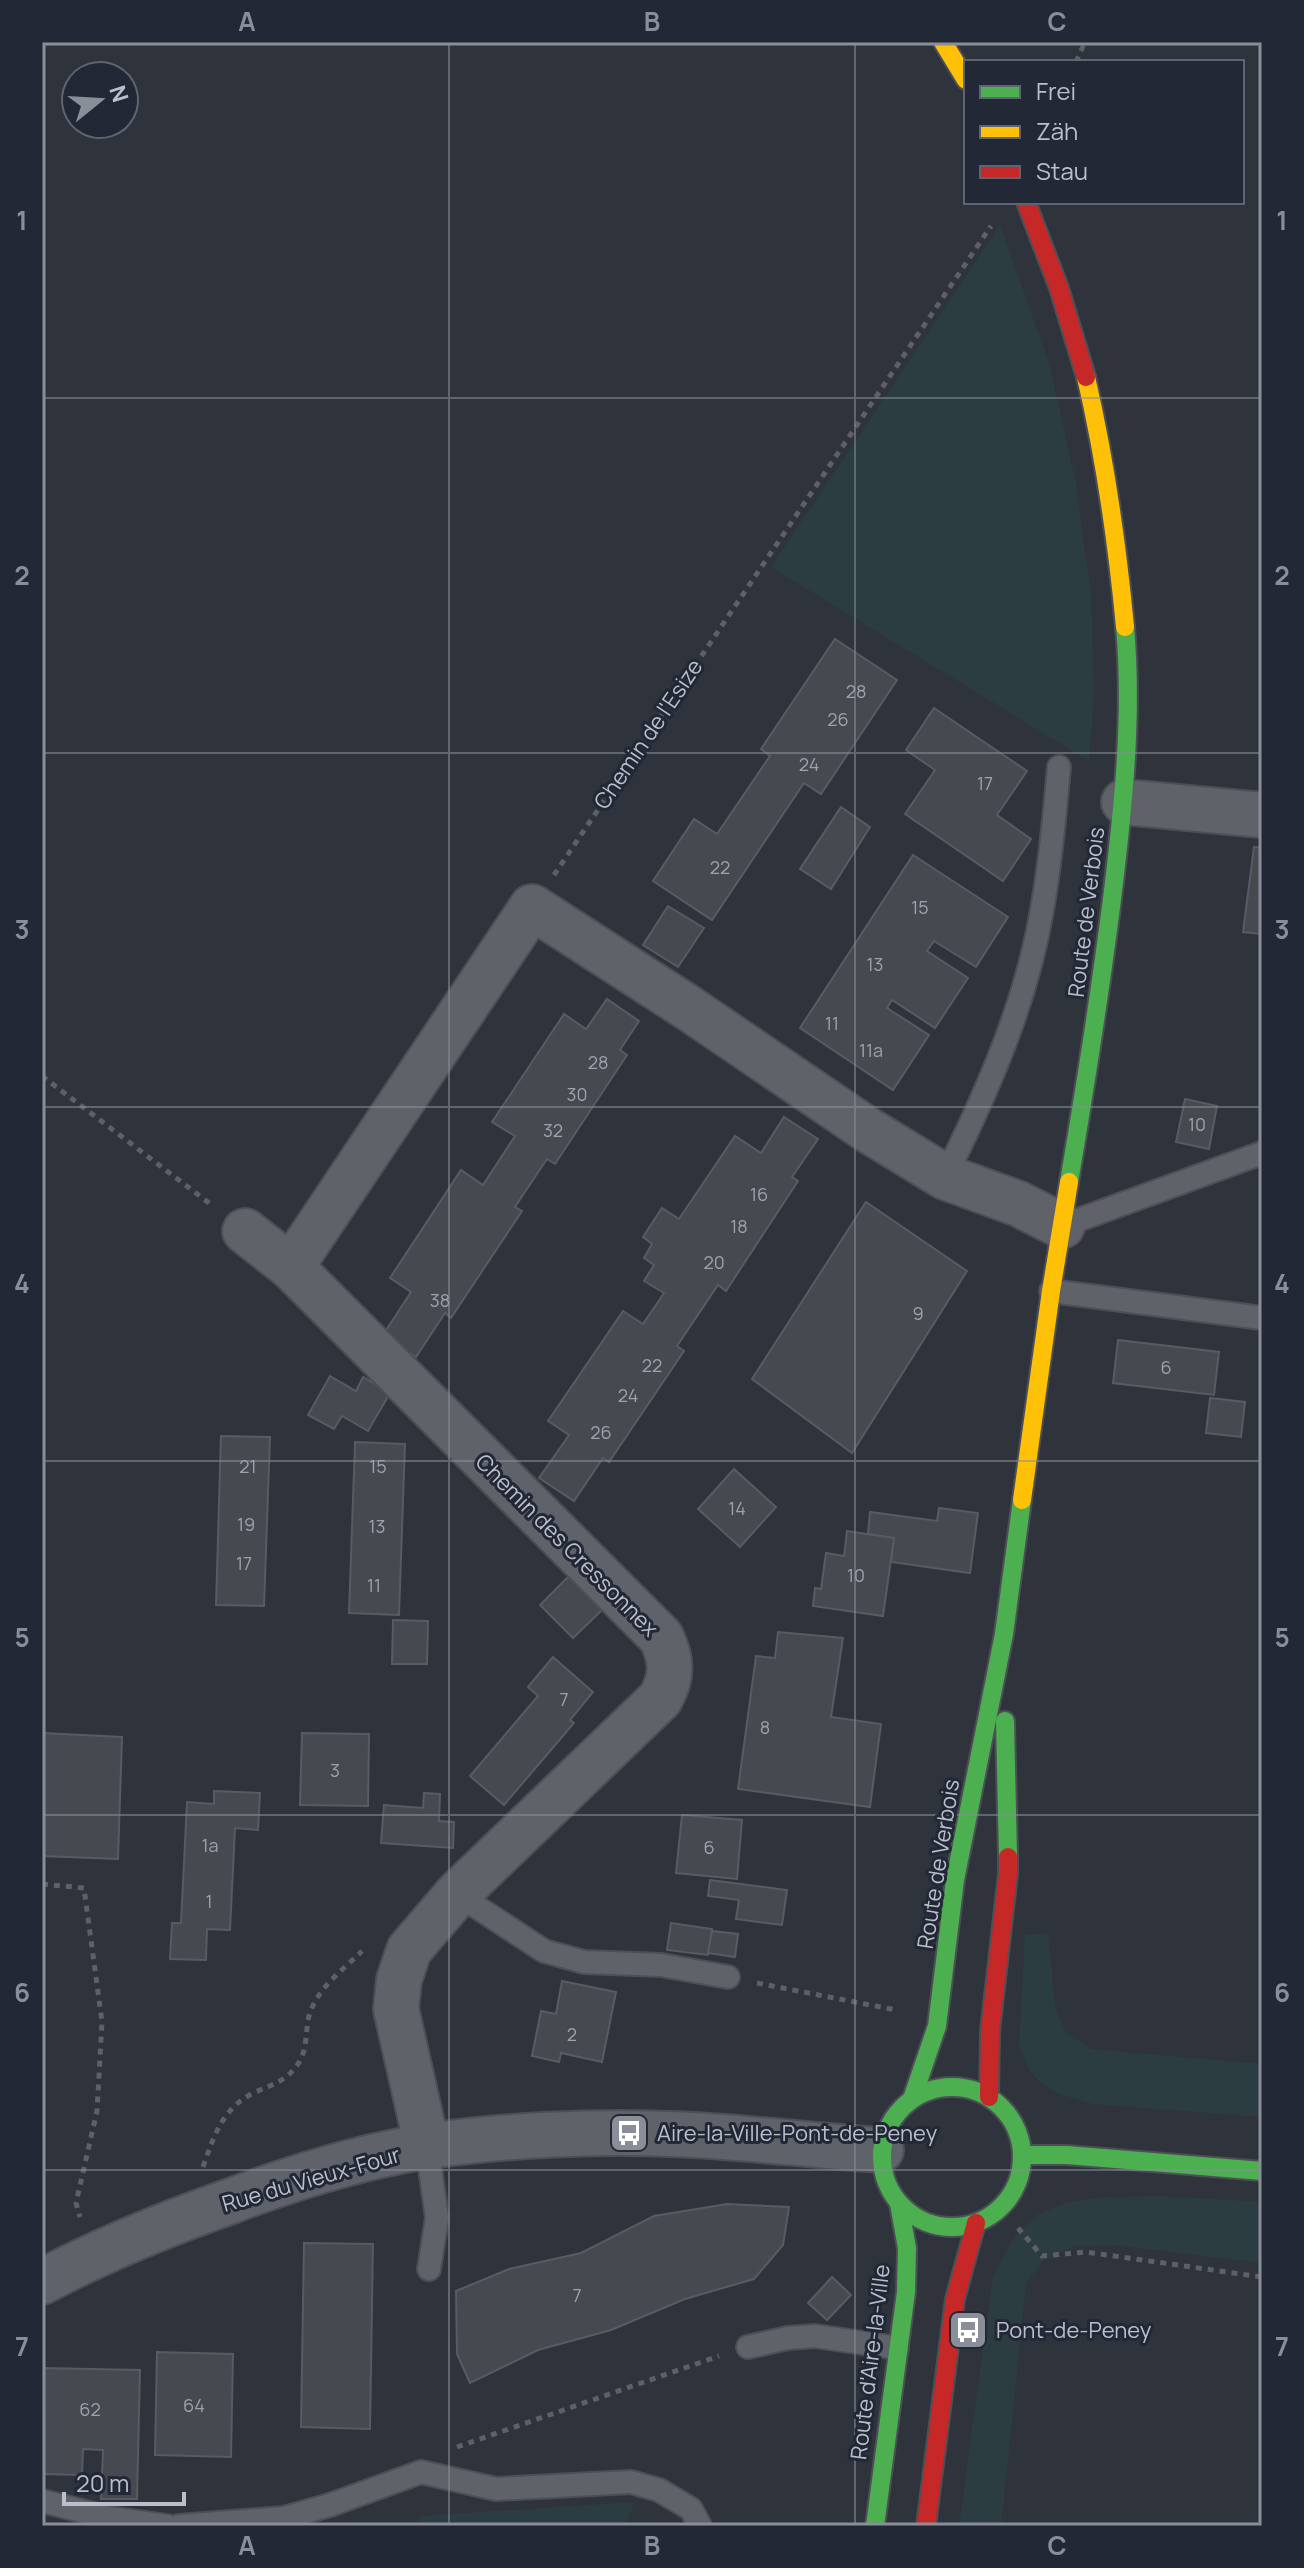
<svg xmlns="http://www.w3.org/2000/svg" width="1304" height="2568" font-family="Manrope,sans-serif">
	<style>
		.green { fill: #2c3d42 }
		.building { fill: #464950; stroke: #575b63; stroke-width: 2 }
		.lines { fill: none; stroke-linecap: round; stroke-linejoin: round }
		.lane-casing { stroke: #4c4f56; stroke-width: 26 }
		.street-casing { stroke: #4c4f56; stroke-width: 48 }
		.fast-casing { stroke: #4c4f56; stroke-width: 22 }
		.slow-casing { stroke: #4c4f56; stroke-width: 22 }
		.jam-casing { stroke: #4c4f56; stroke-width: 22 }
		.path { stroke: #5d6167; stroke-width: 5; stroke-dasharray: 6 6; stroke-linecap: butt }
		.lane { stroke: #5f6269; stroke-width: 22 }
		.street { stroke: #5f6269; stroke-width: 44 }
		.fast { stroke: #4caf50; stroke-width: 18 }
		.slow { stroke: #ffc107; stroke-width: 18 }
		.jam { stroke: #c62828; stroke-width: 18 }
		.grid { fill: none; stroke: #898e99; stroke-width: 2; stroke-opacity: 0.55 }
		.labels { text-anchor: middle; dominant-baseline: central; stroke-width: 6; stroke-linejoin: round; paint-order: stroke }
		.number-label { font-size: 18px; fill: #9da2ac }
		.street-label { font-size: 22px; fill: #babfcb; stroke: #222836 }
		.poi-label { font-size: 22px; fill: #babfcb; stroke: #222836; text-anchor: start }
		.neatline { fill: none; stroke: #898e99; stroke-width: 3 }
		.grid-label { font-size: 26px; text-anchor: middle; font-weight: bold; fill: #898e99 }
	</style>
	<rect width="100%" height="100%" fill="#2f333b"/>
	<g class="green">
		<path d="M1000,225l49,138 26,116 16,115 3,98 -5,69 -318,-194z"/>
		<path d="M1048,1933l7,73 10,26 26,17 171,15v53l-169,-13 -34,-10 -17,-10 -12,-13 -11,-25 6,-111z"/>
		<path d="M1164,2196l98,6v61l-145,-18 -42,1 -33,16 -16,22 -25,242h-42l34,-250 23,-42 22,-20 27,-11 35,-6z"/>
		<path d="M634,2502l-8,24h-208l2,-10z"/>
	</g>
	<g class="building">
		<path d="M835,639l62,41 -76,114 -17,-11 -92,137 -59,-39 41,-62 23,15 53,-78 -9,-7z"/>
		<path d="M934,708l93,63 -30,44 34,24 -28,42 -98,-67 30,-44 -29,-20z"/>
		<path d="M841,807l29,20 -39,62 -31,-20z"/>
		<path d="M1254,847l8,1v86l-19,-2z"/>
		<path d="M913,855l95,62 -32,50 -42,-26 -7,10 41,27 -33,50 -43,-28 -5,8 42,27 -36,55 -93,-62z"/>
		<path d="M668,906l36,22 -26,39 -35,-22z"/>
		<path d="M607,999l32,22 -19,29 7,5 -72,109 -8,-5 -32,48 7,4 -71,107 -6,-5 -29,44 -33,-22 28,-43 -21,-14 71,-108 22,15 32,-49 -23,-14 72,-108 22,15z"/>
		<path d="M1185,1099l32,7 -8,43 -33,-7z"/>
		<path d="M784,1117l34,22 -26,38 6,4 -72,110 -8,-6 -41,61 7,5 -75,111 -6,-4 -29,43 -35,-23 30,-43 -21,-14 75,-110 20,13 21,-31 -20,-12 10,-16 -10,-7 8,-14 -9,-7 19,-29 17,11 56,-83 26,17z"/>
		<path d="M866,1202l101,69 -115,182 -100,-74z"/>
		<path d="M1118,1340l101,12 -5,43 -101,-12z"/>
		<path d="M330,1376l26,15 7,-14 27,16 -22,38 -26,-15 -8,13 -26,-14z"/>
		<path d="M1210,1398l35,4 -4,35 -35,-4z"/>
		<path d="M221,1436l49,1 -6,169 -48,-1z"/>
		<path d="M355,1442l50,2 -6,171 -50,-2z"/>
		<path d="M734,1469l42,38 -36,40 -42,-38z"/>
		<path d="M939,1508l39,5 -8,60 -79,-11 3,-24 -26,-4 2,-22 67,9z"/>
		<path d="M847,1531l47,7 -11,78 -70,-10 2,-18 6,1 5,-36 18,3z"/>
		<path d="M570,1575l33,34 -30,29 -33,-33z"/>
		<path d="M393,1620l35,1 -1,43h-35z"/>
		<path d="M778,1632l65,6 -12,79 50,7 -11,83 -132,-18 18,-133 19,2z"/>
		<path d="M553,1657l40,35 -23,28 4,3 -70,82 -34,-29 68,-80 -10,-9z"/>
		<path d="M42,1733l80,4 -4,122 -76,-3z"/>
		<path d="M302,1733l67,1 -1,72 -68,-1z"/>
		<path d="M214,1791l46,2 -2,37 -23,-2 -5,102 -23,-1 -1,31 -36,-1 2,-36h9l6,-121 27,2z"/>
		<path d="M424,1793l16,1 -1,27 15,1 -1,26 -72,-5 3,-38 39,3z"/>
		<path d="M682,1815l60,5 -5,59 -61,-6z"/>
		<path d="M710,1880l77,10 -5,35 -46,-6 3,-19 -31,-4z"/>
		<path d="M671,1923l41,6 -4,26 -41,-5z"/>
		<path d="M712,1931l26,3 -3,23 -27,-4z"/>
		<path d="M562,1981l54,11 -14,70 -41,-9 -2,9 -27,-6 9,-45 15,3z"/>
		<path d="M727,2204l62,3 -6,38 -29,34 -69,20 -74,31 -73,20 -68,33 -13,-29 -1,-63 53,-22 72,-16 73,-37z"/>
		<path d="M304,2243l69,1 -3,185 -69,-2z"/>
		<path d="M832,2277l19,18 -24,25 -19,-17z"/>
		<path d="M157,2352l76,2 -2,103 -76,-2z"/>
		<path d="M42,2368l98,2 -3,129h-36l2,-49 -20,-1 -1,26 -40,-1z"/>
	</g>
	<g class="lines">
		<g class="lane-casing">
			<g id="lane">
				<path d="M945,1177c39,-79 75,-159 93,-246 11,-54 16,-109 21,-164"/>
				<path d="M1062,1226l200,-73"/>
				<path d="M1051,1291l211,27"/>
				<path d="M457,1894l87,57 40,11 77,3 67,12"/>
				<path d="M427,2146l10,72 -8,51"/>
				<path d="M748,2347l40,-9 27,-2 82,12"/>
				<path d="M42,2501l68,17 57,8"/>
				<path d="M179,2526l105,-8 46,-13 91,-33 75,17 135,-7 28,8 32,19 9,17"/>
			</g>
		</g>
		<g class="street-casing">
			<g id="street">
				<path d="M1124,802l138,13"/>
				<path d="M245,1231l46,36 370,370c11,22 12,40 -1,62l-203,195 -48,56 -10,30 -3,29 31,137"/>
				<path d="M291,1267l241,-360 158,102 178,121 77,47 74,27 43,22"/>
				<path d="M42,2282c61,-33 124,-58 189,-81 64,-24 130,-45 198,-55 75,-11 165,-15 241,-12 71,2 141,12 211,16"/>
			</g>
		</g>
		<g class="fast-casing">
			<g id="fast">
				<path d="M1069,1182c16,-94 31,-188 43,-283 11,-89 21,-182 13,-272"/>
				<path d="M1005,1721l3,136"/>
				<circle cx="952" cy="2157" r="70"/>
				<path d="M912,2099l25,-73 18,-146 49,-246 18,-134"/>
				<path d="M1022,2155h45l195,16"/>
				<path d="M875,2526l31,-234 1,-44 -8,-44"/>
			</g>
		</g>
		<g class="slow-casing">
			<g id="slow">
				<path d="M943,42l23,38"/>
				<path d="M1086,377c19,82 31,165 39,250"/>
				<path d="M1022,1500l29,-209 18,-109"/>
			</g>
		</g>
		<g class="jam-casing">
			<g id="jam">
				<path d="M1026,202l33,86 27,89"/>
				<path d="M989,2097l1,-66 18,-157v-17"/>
				<path d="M926,2526l29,-227 21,-76"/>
			</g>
		</g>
		<g class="path">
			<path d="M1076,62l9,-20"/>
			<path d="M554,875l437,-649"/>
			<path d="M42,1076l171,130"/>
			<path d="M42,1884l42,4 18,134 -5,89 -21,92 4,14"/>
			<path d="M757,1983l139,27"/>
			<path d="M203,2167c11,-31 19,-58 50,-74 18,-8 34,-12 45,-29 10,-15 7,-32 11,-48 8,-28 33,-45 53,-65"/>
			<path d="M1018,2228l24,28 44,-4 176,25"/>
			<path d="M457,2447l262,-91"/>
		</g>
		<use href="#lane" class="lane"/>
		<use href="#street" class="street"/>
		<use href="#fast" class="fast"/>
		<use href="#slow" class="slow"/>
		<use href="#jam" class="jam"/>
	</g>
	<path class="grid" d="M449,42v2484M855,42v2484M42,398h1220M42,753h1220M42,1107h1220M42,1461h1220M42,1815h1220M42,2170h1220"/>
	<defs>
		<g id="bus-square" transform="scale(2)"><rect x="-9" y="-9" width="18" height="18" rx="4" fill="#898e99" stroke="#222836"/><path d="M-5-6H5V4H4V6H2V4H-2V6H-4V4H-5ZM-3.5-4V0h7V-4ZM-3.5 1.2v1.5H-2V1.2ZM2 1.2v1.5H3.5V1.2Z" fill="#fff"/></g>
	</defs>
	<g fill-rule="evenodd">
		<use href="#bus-square" x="629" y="2133"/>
		<use href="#bus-square" x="968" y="2330"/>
	</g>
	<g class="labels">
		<g class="number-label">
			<text x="856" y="691">28</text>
			<text x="838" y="719">26</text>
			<text x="809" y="764">24</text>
			<text x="985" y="783">17</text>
			<text x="720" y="867">22</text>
			<text x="920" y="907">15</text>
			<text x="875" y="964">13</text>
			<text x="832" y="1023">11</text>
			<text x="871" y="1050">11a</text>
			<text x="598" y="1062">28</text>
			<text x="577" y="1094">30</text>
			<text x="1197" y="1124">10</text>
			<text x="553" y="1130">32</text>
			<text x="759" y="1194">16</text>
			<text x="739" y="1226">18</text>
			<text x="714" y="1262">20</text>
			<text x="440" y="1300">38</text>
			<text x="918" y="1313">9</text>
			<text x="652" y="1365">22</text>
			<text x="1166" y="1367">6</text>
			<text x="628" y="1395">24</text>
			<text x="601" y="1432">26</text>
			<text x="248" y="1466">21</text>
			<text x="378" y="1466">15</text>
			<text x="737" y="1508">14</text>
			<text x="246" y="1524">19</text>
			<text x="377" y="1526">13</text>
			<text x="244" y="1563">17</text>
			<text x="856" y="1575">10</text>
			<text x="374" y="1585">11</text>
			<text x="564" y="1699">7</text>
			<text x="765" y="1727">8</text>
			<text x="335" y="1770">3</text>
			<text x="210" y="1845">1a</text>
			<text x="709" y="1847">6</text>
			<text x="209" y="1901">1</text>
			<text x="572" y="2034">2</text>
			<text x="577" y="2295">7</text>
			<text x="194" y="2405">64</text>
			<text x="90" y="2409">62</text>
		</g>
		<g class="street-label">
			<text transform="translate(648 734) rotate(-56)">Chemin de l'Esize</text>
			<text transform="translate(1086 912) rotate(-83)">Route de Verbois</text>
			<text transform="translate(567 1545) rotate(45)">Chemin des Cressonnex</text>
			<text transform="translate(938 1864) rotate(-81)">Route de Verbois</text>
			<text transform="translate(311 2179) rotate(-16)">Rue du Vieux-Four</text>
			<text transform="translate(870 2362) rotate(-83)">Route d'Aire-la-Ville</text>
		</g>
		<g class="poi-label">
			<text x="657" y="2133">Aire-la-Ville-Pont-de-Peney</text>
			<text x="996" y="2330">Pont-de-Peney</text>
		</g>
	</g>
	<rect width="1304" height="2568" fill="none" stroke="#222836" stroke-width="88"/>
	<rect x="964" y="60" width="280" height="144" fill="#222836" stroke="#5f6472" stroke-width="2"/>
	<rect x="980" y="86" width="40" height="12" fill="#4caf50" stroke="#5f6472" stroke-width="2"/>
	<text x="1036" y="100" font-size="24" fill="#babfcb">Frei</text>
	<rect x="980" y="126" width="40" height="12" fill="#ffc107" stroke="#5f6472" stroke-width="2"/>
	<text x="1036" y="140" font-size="24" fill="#babfcb">Zäh</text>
	<rect x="980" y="166" width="40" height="12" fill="#c62828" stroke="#5f6472" stroke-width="2"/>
	<text x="1036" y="180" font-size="24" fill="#babfcb">Stau</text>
	<g transform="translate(100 100) rotate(72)"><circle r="38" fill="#222836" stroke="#5f6472" stroke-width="2"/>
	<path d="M0-6L14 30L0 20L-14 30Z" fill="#898e99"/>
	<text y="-12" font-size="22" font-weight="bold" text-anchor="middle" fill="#babfcb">N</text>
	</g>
	<path d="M64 2492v12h120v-12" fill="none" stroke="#babfcb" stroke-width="4"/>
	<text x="76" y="2492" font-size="24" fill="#babfcb" stroke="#222836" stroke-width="6" paint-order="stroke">20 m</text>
	<rect x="44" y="44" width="1216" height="2480" class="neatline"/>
	<g class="grid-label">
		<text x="247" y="31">A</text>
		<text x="652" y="31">B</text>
		<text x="1057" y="31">C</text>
		<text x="22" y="230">1</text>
		<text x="1282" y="230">1</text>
		<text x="22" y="585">2</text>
		<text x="1282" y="585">2</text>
		<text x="22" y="939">3</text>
		<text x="1282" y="939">3</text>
		<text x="22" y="1293">4</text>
		<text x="1282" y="1293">4</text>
		<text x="22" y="1647">5</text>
		<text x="1282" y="1647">5</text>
		<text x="22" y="2002">6</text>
		<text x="1282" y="2002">6</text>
		<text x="22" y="2356">7</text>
		<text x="1282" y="2356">7</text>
		<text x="247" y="2555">A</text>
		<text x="652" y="2555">B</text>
		<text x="1057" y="2555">C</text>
	</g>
</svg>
